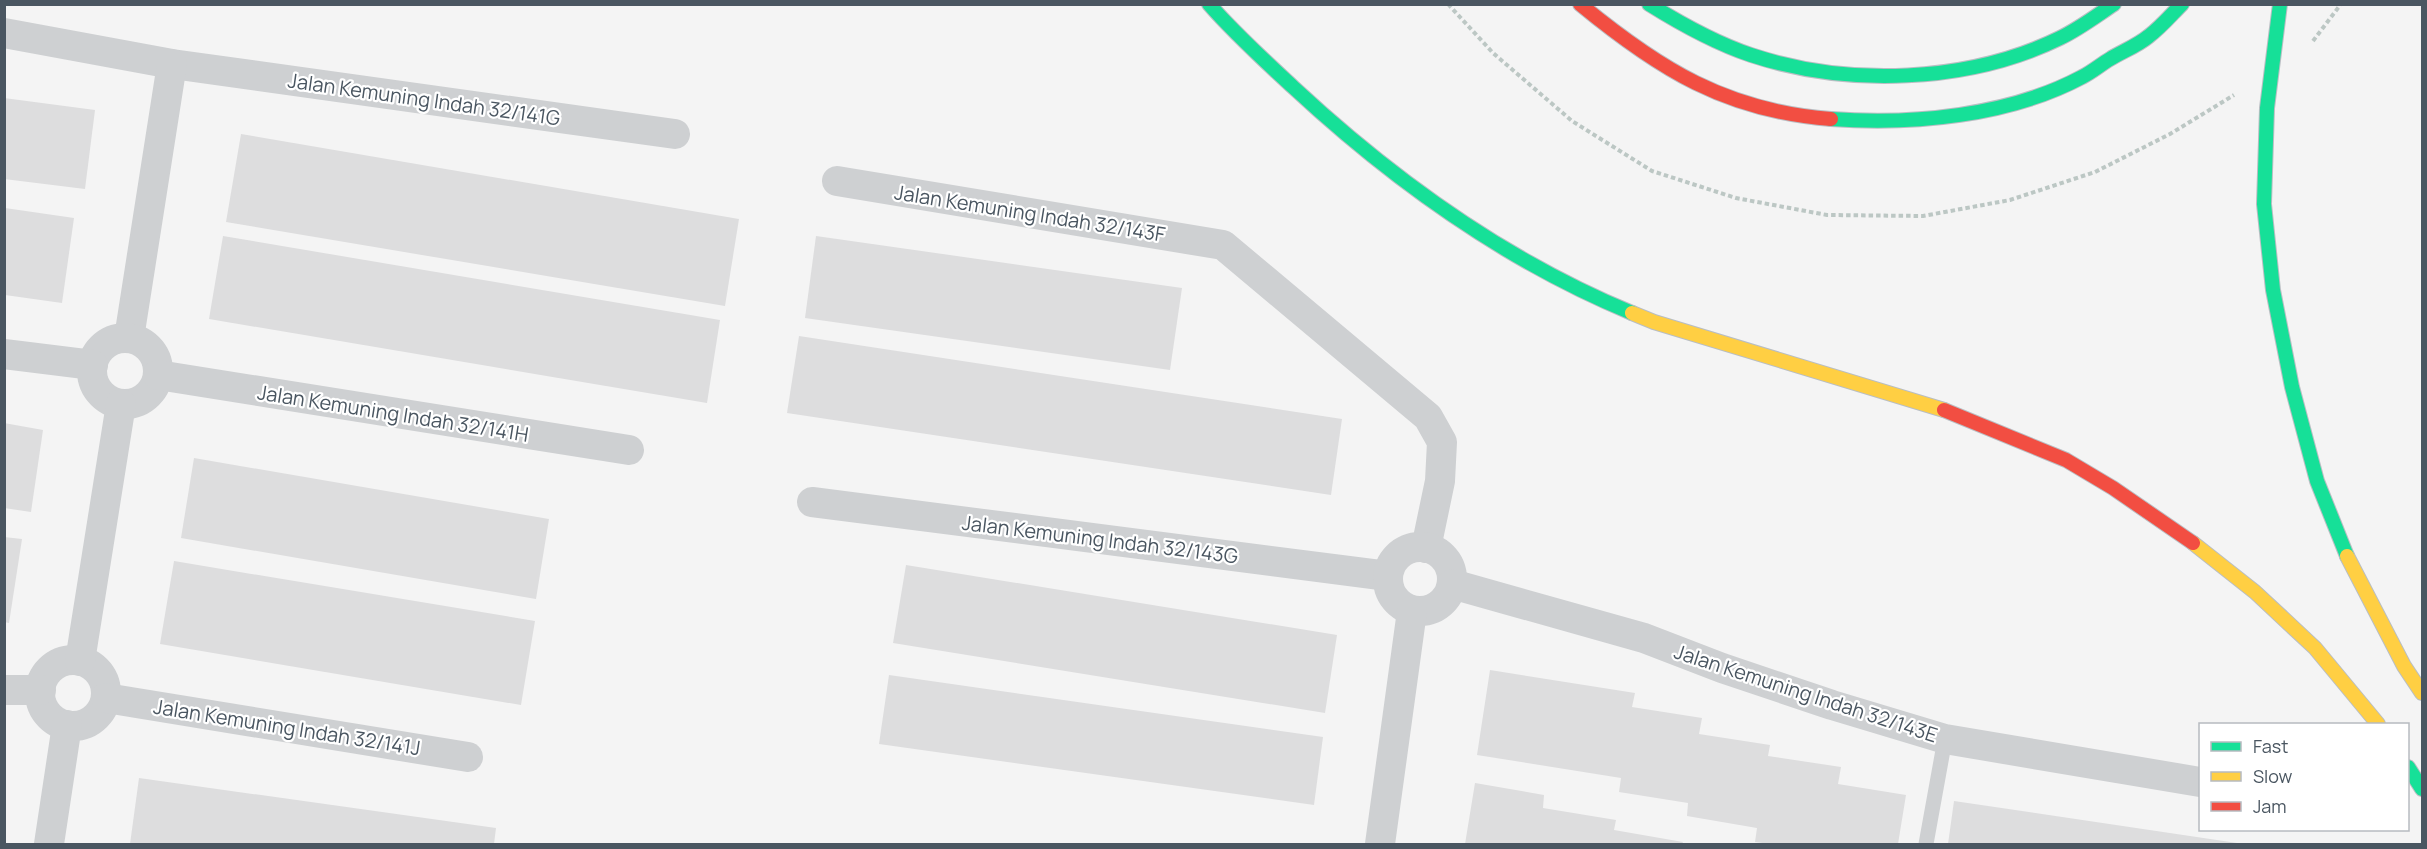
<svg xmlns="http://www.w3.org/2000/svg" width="2427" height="849" font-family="Manrope,sans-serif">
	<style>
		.building { fill: #ddddde }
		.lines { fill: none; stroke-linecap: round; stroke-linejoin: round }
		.fast-casing { stroke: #b9bec3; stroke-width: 16 }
		.slow-casing { stroke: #b9bec3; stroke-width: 16 }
		.jam-casing { stroke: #b9bec3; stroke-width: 16 }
		.path { stroke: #bcc7c4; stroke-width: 4; stroke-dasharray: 4.5 3; stroke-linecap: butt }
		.lane { stroke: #ced0d2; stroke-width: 15 }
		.street { stroke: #ced0d2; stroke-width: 30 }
		.fast { stroke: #16e098; stroke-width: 14 }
		.slow { stroke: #ffcf43; stroke-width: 14 }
		.jam { stroke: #f24e42; stroke-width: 14 }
		.labels { text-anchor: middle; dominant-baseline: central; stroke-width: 4.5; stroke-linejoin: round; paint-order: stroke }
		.street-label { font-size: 20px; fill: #4a5661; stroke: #fff }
	</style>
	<rect width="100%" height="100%" fill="#f4f4f4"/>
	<g class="building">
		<path d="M4,98l91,12 -10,79 -81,-10z"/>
		<path d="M241,134l498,85 -14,87 -499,-84z"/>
		<path d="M5,208l69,10 -12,85 -57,-8z"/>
		<path d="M223,236l497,84 -13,83 -498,-84z"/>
		<path d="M816,236l366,52 -12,82 -365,-52z"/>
		<path d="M799,336l543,83 -11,76 -544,-82z"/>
		<path d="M4,423l39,7 -12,82 -27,-4z"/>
		<path d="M194,458l355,61 -13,80 -355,-61z"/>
		<path d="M4,537l18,2 -13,84 -5,-1z"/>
		<path d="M174,561l361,60 -14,84 -361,-61z"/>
		<path d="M906,565l431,70 -12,78 -432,-70z"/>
		<path d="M1490,670l145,23 -3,14 70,11 -3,16 71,11 -2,11 73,11 -3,17 68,11 -8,49h-128l-15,-2 2,-14 -70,-12 1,-13 -69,-11 2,-14 -144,-23z"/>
		<path d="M889,675l434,62 -9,68 -435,-61z"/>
		<path d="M139,778l357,50 -2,16h-364z"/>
		<path d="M1475,783l69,12 -1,13 73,12 -2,10 69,12 -1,2h-217z"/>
		<path d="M1954,801l283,42v1h-289z"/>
	</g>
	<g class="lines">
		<g class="fast-casing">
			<g id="fast">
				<path d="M1209,4c26,30 55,56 84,83 100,93 213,174 339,226"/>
				<path d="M1649,4c32,20 66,39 102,51 97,32 217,28 309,-17 19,-9 36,-22 54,-34"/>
				<path d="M2280,4l-13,104 -3,96 9,86 19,97 25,94 30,75"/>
				<path d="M1831,119c82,6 178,-3 251,-42 10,-5 18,-12 28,-18 13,-8 27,-13 39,-23 12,-9 22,-21 33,-32"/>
				<path d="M2408,767l14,22"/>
			</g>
		</g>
		<g class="slow-casing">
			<g id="slow">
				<path d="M1632,313l22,9 290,88"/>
				<path d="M2193,543l62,49 60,56 63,76"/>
				<path d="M2347,556l57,110 18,27"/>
			</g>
		</g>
		<g class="jam-casing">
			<g id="jam">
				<path d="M1580,4c79,65 146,107 251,115"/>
				<path d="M1944,410l122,50 47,28 80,55"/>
			</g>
		</g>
		<g class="path">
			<path d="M1448,4l45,49 79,68 80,50 84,27 91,17 96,1 87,-16 85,-28 75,-38 64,-39"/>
			<path d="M2313,41l28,-37"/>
		</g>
		<path class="lane" d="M1926,844l19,-105"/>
		<g class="street">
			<path d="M4,33l168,31 503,70"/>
			<path d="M837,181l386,64 205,172 14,25 -2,39 -14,67"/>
			<path d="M129,338l43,-274"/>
			<circle cx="125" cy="371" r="33"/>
			<path d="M4,354l89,11"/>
			<path d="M158,375l471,75"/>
			<path d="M812,502l576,74"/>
			<circle cx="1420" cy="579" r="32"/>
			<path d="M1452,584l192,54 78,30 110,37 113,34 255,43"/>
			<circle cx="73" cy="693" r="33"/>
			<path d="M80,661l41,-257"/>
			<path d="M4,690h37"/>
			<path d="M106,698l362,59"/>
			<path d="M49,844l18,-119"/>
			<path d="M1380,844l32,-233"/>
		</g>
		<use href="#fast" class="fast"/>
		<use href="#slow" class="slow"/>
		<use href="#jam" class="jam"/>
	</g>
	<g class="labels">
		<g class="street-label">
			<text transform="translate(424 99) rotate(8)">Jalan Kemuning Indah 32/141G</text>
			<text transform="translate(1030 213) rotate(9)">Jalan Kemuning Indah 32/143F</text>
			<text transform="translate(393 413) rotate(9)">Jalan Kemuning Indah 32/141H</text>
			<text transform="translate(1100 539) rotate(7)">Jalan Kemuning Indah 32/143G</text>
			<text transform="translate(1806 693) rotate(18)">Jalan Kemuning Indah 32/143E</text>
			<text transform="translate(287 727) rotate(9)">Jalan Kemuning Indah 32/141J</text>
		</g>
	</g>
	<rect width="2427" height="849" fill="none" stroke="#4a5661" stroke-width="12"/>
	<rect x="2199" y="723" width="210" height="108" fill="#ffffff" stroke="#b7bbc0" stroke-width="1.5"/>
	<rect x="2211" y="742" width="30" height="9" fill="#16e098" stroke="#b7bbc0" stroke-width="1.5"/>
	<text x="2253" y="753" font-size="18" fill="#4a5661">Fast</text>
	<rect x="2211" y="772" width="30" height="9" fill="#ffcf43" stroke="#b7bbc0" stroke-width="1.5"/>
	<text x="2253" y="783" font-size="18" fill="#4a5661">Slow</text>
	<rect x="2211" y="802" width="30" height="9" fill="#f24e42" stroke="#b7bbc0" stroke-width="1.5"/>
	<text x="2253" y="813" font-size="18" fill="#4a5661">Jam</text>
</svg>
